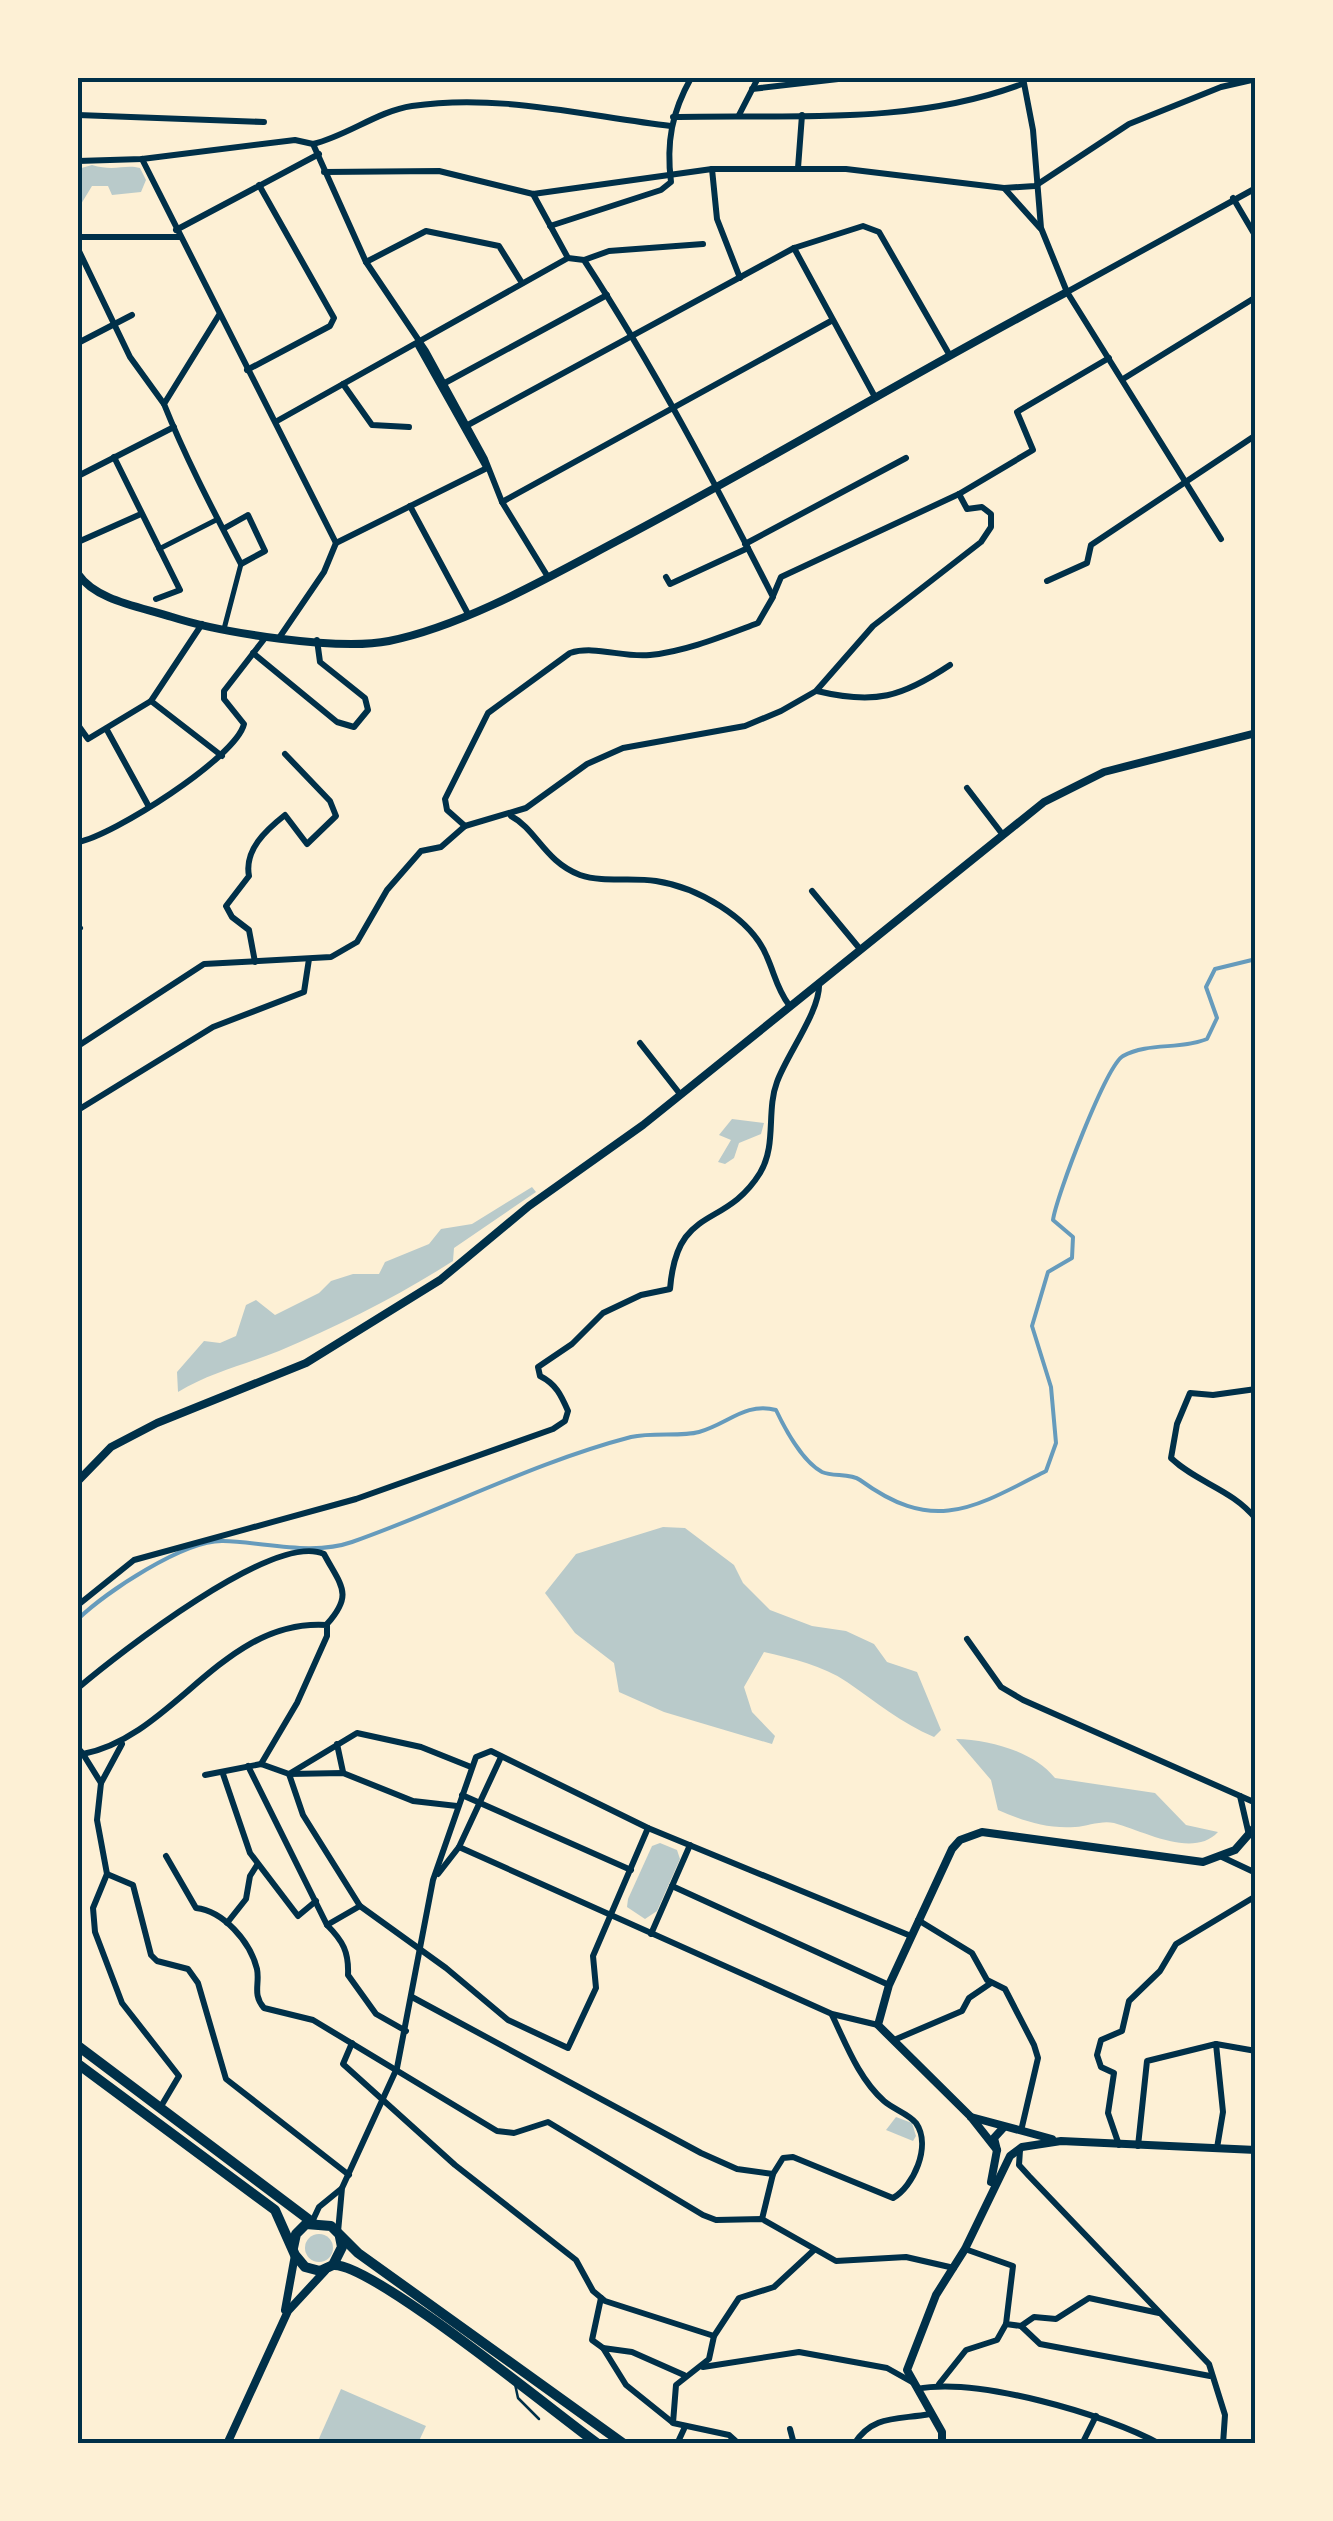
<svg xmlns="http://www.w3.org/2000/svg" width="1333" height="2521" font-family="Manrope,sans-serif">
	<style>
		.green { fill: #b9caca }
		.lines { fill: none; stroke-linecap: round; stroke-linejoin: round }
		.stream { stroke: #669bbc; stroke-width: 4 }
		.service { stroke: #003049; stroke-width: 2.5 }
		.pedestrian { stroke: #003049; stroke-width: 5 }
		.minor { stroke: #003049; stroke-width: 6 }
		.tertiary { stroke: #003049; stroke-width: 8 }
		.primary { stroke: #003049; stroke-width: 10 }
		.neatline { fill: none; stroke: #003049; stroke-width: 4 }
	</style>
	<rect width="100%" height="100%" fill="#fdf0d5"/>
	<g class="green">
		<path d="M92,165c23,7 32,-1 48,3l6,12 -5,12 -29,3 -4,-9h-16l-14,23v-40z"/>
		<path d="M732,1119l32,4 -3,11 -22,9 -5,15 -9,6 -7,-2 13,-22 -12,-5z"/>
		<path d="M532,1187l4,5 -82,56 -1,13c-56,36 -113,64 -174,90 -35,14 -68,21 -101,41l-1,-20 27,-31 16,2 16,-7 10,-31 10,-5 19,15 44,-22 12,-12 22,-7h26l6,-12 44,-18 12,-15 31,-5z"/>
		<path d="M663,1527l22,1 49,37 9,18 27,27 42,16 34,5 28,13 13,18 30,10 24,58 -7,7c-33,-14 -58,-35 -87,-55 -25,-17 -54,-23 -83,-30l-20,35 8,25 23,24 -3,8 -108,-32 -45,-20 -5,-29 -39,-30 -30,-40 31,-39z"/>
		<path d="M956,1739c34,1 77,12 99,39l100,15 31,32 32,7c-25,27 -74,-1 -104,-9 -12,-3 -26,3 -39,4 -28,2 -52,-6 -77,-17l-7,-30z"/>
		<path d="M660,1843l17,7 3,9 -23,52 -12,8 -18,-12 1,-8 24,-53z"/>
		<path d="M896,2117l16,6 4,13 -3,5 -27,-11z"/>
		<circle cx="319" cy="2248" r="14"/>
		<path d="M341,2389l85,37 -8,17h-101z"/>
	</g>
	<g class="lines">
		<path class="stream" d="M78,1619c28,-27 106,-79 145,-78 41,1 89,15 129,1 94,-33 183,-80 279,-105 22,-5 50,0 68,-5 29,-8 46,-30 77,-22 9,19 27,52 46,62 11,5 28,1 38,8 74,54 112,29 186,-9l10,-28 -5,-56 -19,-61 16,-54 24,-14 1,-21 -20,-17c3,-23 53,-154 70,-164 25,-14 57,-6 84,-17l10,-21 -11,-31 9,-18 41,-10"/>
		<path class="service" d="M515,2384l3,14 21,21"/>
		<g class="pedestrian">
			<path d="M159,549l59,-30"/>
			<path d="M224,629l17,-65"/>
		</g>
		<g class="minor">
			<path d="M1023,78l10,52 8,98 26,64 154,247"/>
			<path d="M752,89l95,-11"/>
			<path d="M78,115l186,7"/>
			<path d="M739,115l19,-37"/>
			<path d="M673,117c118,-3 237,9 349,-33"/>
			<path d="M313,144c34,-8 65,-33 99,-38 86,-13 174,10 259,20"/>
			<path d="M142,159l194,384"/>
			<path d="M78,161l64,-2 153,-19 18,4 53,118 60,89 59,108 17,43 46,75"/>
			<path d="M798,168l4,-53"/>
			<path d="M712,169l5,50 23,59"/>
			<path d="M324,172l115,-1 94,23 179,-25h134l158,19 31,-2 94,-62 92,-37 35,-8"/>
			<path d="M1005,189l35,39"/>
			<path d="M1233,198l23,39"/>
			<path d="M550,226l111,-36 10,-8c-5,-40 1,-70 20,-104"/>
			<path d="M176,230l143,-76"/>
			<path d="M78,237h102"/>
			<path d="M794,248l81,149"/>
			<path d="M78,249l52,108 34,47"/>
			<path d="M584,260l25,-9 94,-7"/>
			<path d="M366,262l60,-31 73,15 23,37"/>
			<path d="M1067,292l189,-104"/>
			<path d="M219,315l-55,89c22,55 50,108 77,160l24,-13 -17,-36 -25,14"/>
			<path d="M78,343l54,-28"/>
			<path d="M417,344l69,123"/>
			<path d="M247,370l83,-44 4,-8 -75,-133"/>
			<path d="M1123,379l133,-82"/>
			<path d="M343,384l29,41 37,2"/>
			<path d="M443,384l164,-89"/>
			<path d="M277,421l291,-163"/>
			<path d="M466,426l328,-178 69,-22 16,6 70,122"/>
			<path d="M114,457l66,133 -24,9"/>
			<path d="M78,476l96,-49"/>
			<path d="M502,502l329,-181"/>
			<path d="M410,506l57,106"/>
			<path d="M78,542l63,-28"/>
			<path d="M336,543l151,-75"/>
			<path d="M745,544l161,-86"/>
			<path d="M666,577l4,7 78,-36"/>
			<path d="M1047,581l40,-18 4,-18 165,-110"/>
			<path d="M773,596l8,-19 178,-83 74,-44 -16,-38 92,-54"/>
			<path d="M78,603v9"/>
			<path d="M202,624l-51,77 71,55"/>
			<path d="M279,638l45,-66 12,-29"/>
			<path d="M253,653l84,69 17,5 14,-17 -3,-12 -45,-36 -3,-22"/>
			<path d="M817,691c58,14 85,6 133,-26"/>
			<path d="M78,692v1"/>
			<path d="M78,725l10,14 63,-38"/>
			<path d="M107,730l41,75"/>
			<path d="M967,788l36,47"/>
			<path d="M511,816c25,13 34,46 69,59 23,8 52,2 76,6 40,6 95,36 111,76 8,18 10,32 22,48"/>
			<path d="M465,826l-18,-16 -2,-11 43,-86 82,-60c25,-8 53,5 80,2 37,-4 73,-19 108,-32l15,-26c-58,-114 -119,-230 -189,-337l-16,-2 -35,-64"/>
			<path d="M78,842c34,-6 158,-84 166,-118l-20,-25v-8l41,-53"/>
			<path d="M812,891l48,58"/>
			<path d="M78,926l2,2"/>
			<path d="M255,962l-6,-32 -17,-13 -6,-11 23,-30c-5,-26 17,-46 36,-61l22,29 29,-28 -6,-15 -45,-47"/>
			<path d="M640,1043l40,51"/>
			<path d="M78,1046l126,-82 127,-7 26,-15 30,-52 34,-39 20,-4 24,-21 61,-18 61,-44 36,-16 122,-22 36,-15 35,-20 57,-65 108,-84 10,-15v-13l-9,-7 -15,2 -8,-15"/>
			<path d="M78,1110l135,-83 91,-35 5,-33"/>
			<path d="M1256,1389l-43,6 -23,-2 -13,31 -6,34c26,25 61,31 85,61"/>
			<path d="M78,1605l56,-45 222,-61 197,-70 12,-8 3,-10c-7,-16 -12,-27 -28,-35l-2,-9 34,-23 31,-31 38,-18 29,-6c7,-86 54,-58 90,-116 17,-28 6,-62 17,-91 10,-28 44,-72 42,-99"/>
			<path d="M967,1639l34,48 22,13 233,103"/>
			<path d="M78,1688c39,-33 196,-157 246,-134 17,32 30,40 3,70"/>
			<path d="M337,1744l6,28"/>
			<path d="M78,1748l5,6c92,-18 140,-136 244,-129v11l-30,67 -36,61"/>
			<path d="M83,1754l18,29 -4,37 10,54 -14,34 2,24 27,71 57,73 -19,32"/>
			<path d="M248,1766l79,159c16,16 22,27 21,50l28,39 30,17"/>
			<path d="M223,1774l27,79 48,63 18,-15"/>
			<path d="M205,1775l56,-11 28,10 54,-1 70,28 44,5"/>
			<path d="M101,1783l21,-39"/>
			<path d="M462,1795l169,75"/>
			<path d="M1240,1796l9,39"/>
			<path d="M459,1847l373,167 46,11"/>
			<path d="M166,1856l30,52c27,3 54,33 61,61 3,15 -5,25 7,39l49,12 184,111 17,2 34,-11 155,93 13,5 46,-1 74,42 70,-4 48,11"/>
			<path d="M1222,1857l34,16"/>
			<path d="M107,1874l26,11 18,70 6,6 31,8 10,14 28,96 123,96"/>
			<path d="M438,1874l21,-27 42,-90"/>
			<path d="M672,1886l217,99"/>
			<path d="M360,1906l-57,-91 -14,-41 68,-41 64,14 50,20"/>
			<path d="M918,1920l54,33 15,27 18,9 29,56 4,13 -17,73"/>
			<path d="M227,1923l19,-24 4,-23 7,-11"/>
			<path d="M327,1925l33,-19 86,62 62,52 60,28 28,-60 -3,-32 55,-128"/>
			<path d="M651,1934l39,-89"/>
			<path d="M412,1997l289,156 36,16 36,5"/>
			<path d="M894,2040l68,-29 7,-13 22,-15"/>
			<path d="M352,2043l-9,21 112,101 121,95 17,31 12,10 109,35"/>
			<path d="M1216,2044l40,7"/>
			<path d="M1119,2145l-11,-32 6,-40 -13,-6 -4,-12 4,-15 21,-9 7,-30 31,-30 16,-27 80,-48"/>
			<path d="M1138,2146l9,-85 69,-17 7,68 -6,36"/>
			<path d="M1020,2150l-1,15 10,11 180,188 16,51 -2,29"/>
			<path d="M762,2219l11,-45 10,-16 10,-1 100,41c20,-11 39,-52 23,-75 -7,-9 -23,-14 -32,-22 -25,-22 -38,-57 -52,-86"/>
			<path d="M312,2222l7,-15 22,-18"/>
			<path d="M338,2232l4,-44 55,-120 36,-188 43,-123 15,-6 157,77 263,108"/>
			<path d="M965,2249l48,17 -7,58 15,2 19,18 170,32"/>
			<path d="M601,2298l-9,42 11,8"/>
			<path d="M1021,2326l13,-9 22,2 33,-21 70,15"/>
			<path d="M703,2367l96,-15 88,16 25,14"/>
			<path d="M939,2384l27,-34 31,-10 9,-16"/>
			<path d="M917,2389c59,-12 189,25 243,55"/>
			<path d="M672,2422l-46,-37 -23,-37 29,4 52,23"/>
			<path d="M790,2429l4,15"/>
			<path d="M677,2444l7,-15"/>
			<path d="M739,2444l-10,-9 -56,-12 3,-38 33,-26 5,-23 25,-38 35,-11 40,-37"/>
			<path d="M854,2444c19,-30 44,-24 76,-30"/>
			<path d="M1082,2444l14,-28"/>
		</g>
		<g class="tertiary">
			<path d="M78,574c18,27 64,33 94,43 50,16 166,34 217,24 75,-15 160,-64 228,-100 152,-80 298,-169 450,-249"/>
			<path d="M78,1481l33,-34 46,-24 149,-60 134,-83 89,-74 114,-81 401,-323 60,-30 152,-39"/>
			<path d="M971,2117l81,22"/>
			<path d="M997,2150l-26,-33 -93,-92 11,-40 63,-136 8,-9 22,-8 221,30 32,-12 21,-24"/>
			<path d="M991,2182l6,-32 -3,-12 10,-11"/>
			<path d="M285,2310l10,-55"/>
			<path d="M227,2444l61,-133 37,-40"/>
			<path d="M942,2444v-12l-35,-62 29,-75 29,-46 45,-93 12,-9 39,-6 195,9"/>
		</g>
		<g class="primary">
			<path d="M78,2046l234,176"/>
			<path d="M78,2064l197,146 20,45 10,12 15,4 13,-6 9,-18 -2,-10"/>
			<path d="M293,2248l3,-14 10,-10 25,2 27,27 266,191"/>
			<path d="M333,2265c38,-3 222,148 265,179"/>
		</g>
	</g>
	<rect width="1333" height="2521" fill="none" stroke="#fdf0d5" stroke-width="160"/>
	<rect x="80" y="80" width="1173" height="2361" class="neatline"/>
</svg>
